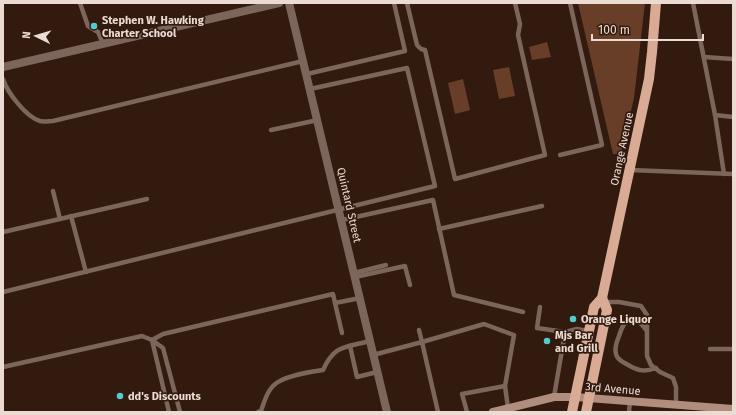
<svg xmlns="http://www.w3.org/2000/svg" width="736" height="415" font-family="'Fira Sans',sans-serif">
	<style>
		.green { fill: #683e28 }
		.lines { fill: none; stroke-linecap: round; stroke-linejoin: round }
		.service { stroke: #7c665b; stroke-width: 4.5 }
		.tertiary { stroke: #7c665b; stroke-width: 8 }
		.secondary { stroke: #b08d7c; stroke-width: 8 }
		.primary { stroke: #d9ab95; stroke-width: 10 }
		.poi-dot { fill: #52cdcf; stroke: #321a0e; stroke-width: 1.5 }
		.labels { text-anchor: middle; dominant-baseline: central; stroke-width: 3.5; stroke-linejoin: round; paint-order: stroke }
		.poi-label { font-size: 11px; font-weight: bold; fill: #ecdbd3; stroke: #321a0e; text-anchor: start }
		.street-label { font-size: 11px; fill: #ecdbd3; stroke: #321a0e }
	</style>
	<rect width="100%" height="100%" fill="#321a0e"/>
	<g class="green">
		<path d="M578,3h67l-11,95 -13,56h-8z"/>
		<path d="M547,42l4,15 -19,3 -3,-13z"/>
		<path d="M509,67l6,29 -16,3 -6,-29z"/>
		<path d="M463,79l7,31 -15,4 -7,-31z"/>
	</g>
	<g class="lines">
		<g class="service">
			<path d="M80,3l8,23 10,6 5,12"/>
			<path d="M407,3l10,42 4,4 4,1 30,129 90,-24 -27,-120 2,-11 -5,-21"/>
			<path d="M693,3l22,112 9,59"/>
			<path d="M704,57l29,2"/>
			<path d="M307,74l98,-23 -11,-48"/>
			<path d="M3,79c4,13 23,38 37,42 4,1 9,0 13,0l250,-60"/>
			<path d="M715,115l18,2"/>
			<path d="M271,130l47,-10"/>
			<path d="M560,155l42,-10 -32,-142"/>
			<path d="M630,170l103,4"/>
			<path d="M53,191l7,28"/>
			<path d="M71,216l15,56"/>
			<path d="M342,220l91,-20 21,95 69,17"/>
			<path d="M439,229l103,-23"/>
			<path d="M3,232l144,-33"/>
			<path d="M354,273l32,-8"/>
			<path d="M355,277l50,-11 5,19"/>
			<path d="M3,292l432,-106 -28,-118 -97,21"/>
			<path d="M604,302h15l22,4 6,9v41l4,9 9,7 13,6 3,9v18"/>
			<path d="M540,307l-3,21 28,4 -11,65"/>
			<path d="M419,330l3,12 62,-18 30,11 -9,51 3,22"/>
			<path d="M647,331c-13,-18 -22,-15 -28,5 -2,5 -5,12 -3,18 1,6 9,9 14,12 9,5 15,6 26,2"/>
			<path d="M565,332l12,-3 11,2"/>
			<path d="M342,333l-7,-30 25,-5"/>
			<path d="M152,340l11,-6 170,-40 2,9"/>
			<path d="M152,340l11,8 17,64"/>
			<path d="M350,346l7,31 20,-5"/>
			<path d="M710,349h23"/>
			<path d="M373,355l49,-13 16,70"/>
			<path d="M3,367l139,-31 10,4 17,72"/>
			<path d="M258,412l3,-1c3,-8 5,-18 12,-25 8,-10 37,-14 50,-16 12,-26 22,-22 47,-29"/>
			<path d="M467,412l-5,-18 43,-8"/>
			<path d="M629,412l1,-11"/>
		</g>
		<g class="tertiary">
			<path d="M289,3l98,409"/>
			<path d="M3,67l276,-64"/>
		</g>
		<path class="secondary" d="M493,412l61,-15h21l158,12"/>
		<g class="primary">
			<path d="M572,412l22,-105 8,-9 47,-219 3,-27 4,-49"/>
			<path d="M586,412l21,-102 -5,-12"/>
		</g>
	</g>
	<g class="poi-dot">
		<circle cx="94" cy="26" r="4"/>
		<circle cx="573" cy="319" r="4"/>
		<circle cx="547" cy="341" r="4"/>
		<circle cx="120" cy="396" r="4"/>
	</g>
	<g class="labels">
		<g class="poi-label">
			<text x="102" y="20">Stephen W. Hawking<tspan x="102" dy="13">Charter School</tspan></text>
			<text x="581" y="319">Orange Liquor</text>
			<text x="555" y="335">Mjs Bar<tspan x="555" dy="13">and Grill</tspan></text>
			<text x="128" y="396">dd's Discounts</text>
		</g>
		<g class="street-label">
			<text transform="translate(622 149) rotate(-78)">Orange Avenue</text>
			<text transform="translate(349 205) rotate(77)">Quintard Street</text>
			<text transform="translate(613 389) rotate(5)">3rd Avenue</text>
		</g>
	</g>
	<rect width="736" height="415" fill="none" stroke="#ecdbd3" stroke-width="8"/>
	<g transform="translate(36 36) rotate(275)" stroke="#321a0e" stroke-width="3" paint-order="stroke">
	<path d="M0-3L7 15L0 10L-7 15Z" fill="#ecdbd3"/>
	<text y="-6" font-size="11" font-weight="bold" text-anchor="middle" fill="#ecdbd3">N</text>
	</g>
	<path d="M592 34v6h111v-6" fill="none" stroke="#ecdbd3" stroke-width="2"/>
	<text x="598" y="34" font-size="12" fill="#ecdbd3" stroke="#321a0e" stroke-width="3" paint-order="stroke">100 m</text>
</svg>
